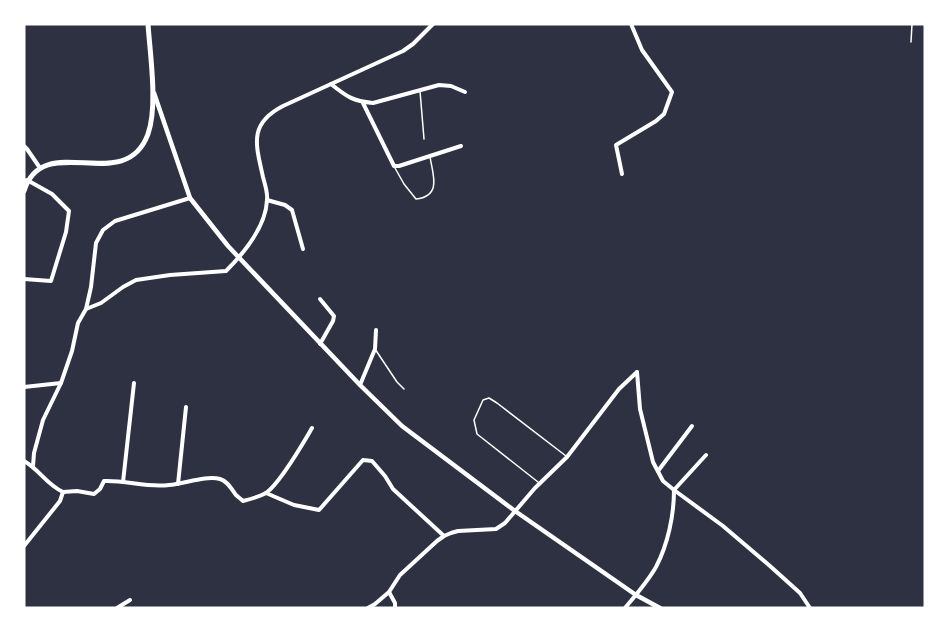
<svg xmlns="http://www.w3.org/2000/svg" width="949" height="632" font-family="Cabin,sans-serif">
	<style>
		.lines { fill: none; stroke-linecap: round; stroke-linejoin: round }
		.service { stroke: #fff; stroke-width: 1.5 }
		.minor { stroke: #fff; stroke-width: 4 }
		.tertiary { stroke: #fff; stroke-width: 4.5 }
		.secondary { stroke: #fff; stroke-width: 5 }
	</style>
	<rect width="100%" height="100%" fill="#2d3142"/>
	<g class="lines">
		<g class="service">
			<path d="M911,42l1,-18"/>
			<path d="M420,91l4,48"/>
			<path d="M395,168l9,16 12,15c26,-3 17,-24 14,-42"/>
			<path d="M375,349l22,33 7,7"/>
			<path d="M538,482l-61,-48 -3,-14 9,-20 6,-2 8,5 69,53"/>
		</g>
		<g class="minor">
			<path d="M331,84c16,13 22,17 42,19l66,-18 12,1 14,6"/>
			<path d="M363,103l31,63h5l62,-20"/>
			<path d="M24,146l3,3 13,19"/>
			<path d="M622,174l-6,-29 40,-24 8,-7 8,-22 -30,-42 -11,-26"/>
			<path d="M24,182l3,-2 25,14 17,17 -3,21 -15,49 -27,-2"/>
			<path d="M267,200l18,5 7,5 11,39"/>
			<path d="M320,299l14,17 -1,5 -13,23"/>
			<path d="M86,309l15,-6 22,-16 13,-7 34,-5 56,-4c18,-18 40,-45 41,-71 1,-7 -2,-15 -4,-23 -7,-32 -15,-53 20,-71l120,-55 10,-7 20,-20"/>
			<path d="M360,385l15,-36 1,-19"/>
			<path d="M24,387l37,-4"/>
			<path d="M706,455l-32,35 49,36 47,40 30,27 10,15"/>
			<path d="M24,461c16,9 22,23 39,31"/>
			<path d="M33,466l1,-13 9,-33 18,-37 11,-32 6,-28 8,-14 5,-22 5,-44 7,-13 12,-9 75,-23"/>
			<path d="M658,471l34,-45"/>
			<path d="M123,482l11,-99"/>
			<path d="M178,484l8,-77"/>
			<path d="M63,492l14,-1 17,3 6,-5 4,-8c22,-1 43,7 65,4 15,-1 37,-10 51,-6 9,3 11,10 16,16 2,2 5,4 7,6 8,-2 16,-4 23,-8 15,-11 36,-48 46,-65"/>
			<path d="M266,493l28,12 25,5 44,-50 9,1 13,15 8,13 51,47"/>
			<path d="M24,546l36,-45 3,-9"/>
			<path d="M389,592l6,11v5"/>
			<path d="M117,608l13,-8"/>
			<path d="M368,608l7,-4 14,-12 11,-17 37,-34 7,-5 7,-3 7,-2 38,-2 9,-6 30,-35 32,-31 52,-68 18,-17"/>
			<path d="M625,608c11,-13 23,-27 31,-41 12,-23 18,-52 18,-77l-11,-9 -10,-19 -13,-53 -3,-37"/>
		</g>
		<path class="tertiary" d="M154,93l36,105 38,48 132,139 42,41 113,85 121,84 24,13"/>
		<path class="secondary" d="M24,191c19,-62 101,6 124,-57 10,-28 2,-80 0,-110"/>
	</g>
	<rect width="949" height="632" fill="none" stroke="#ffffff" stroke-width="51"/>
</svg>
